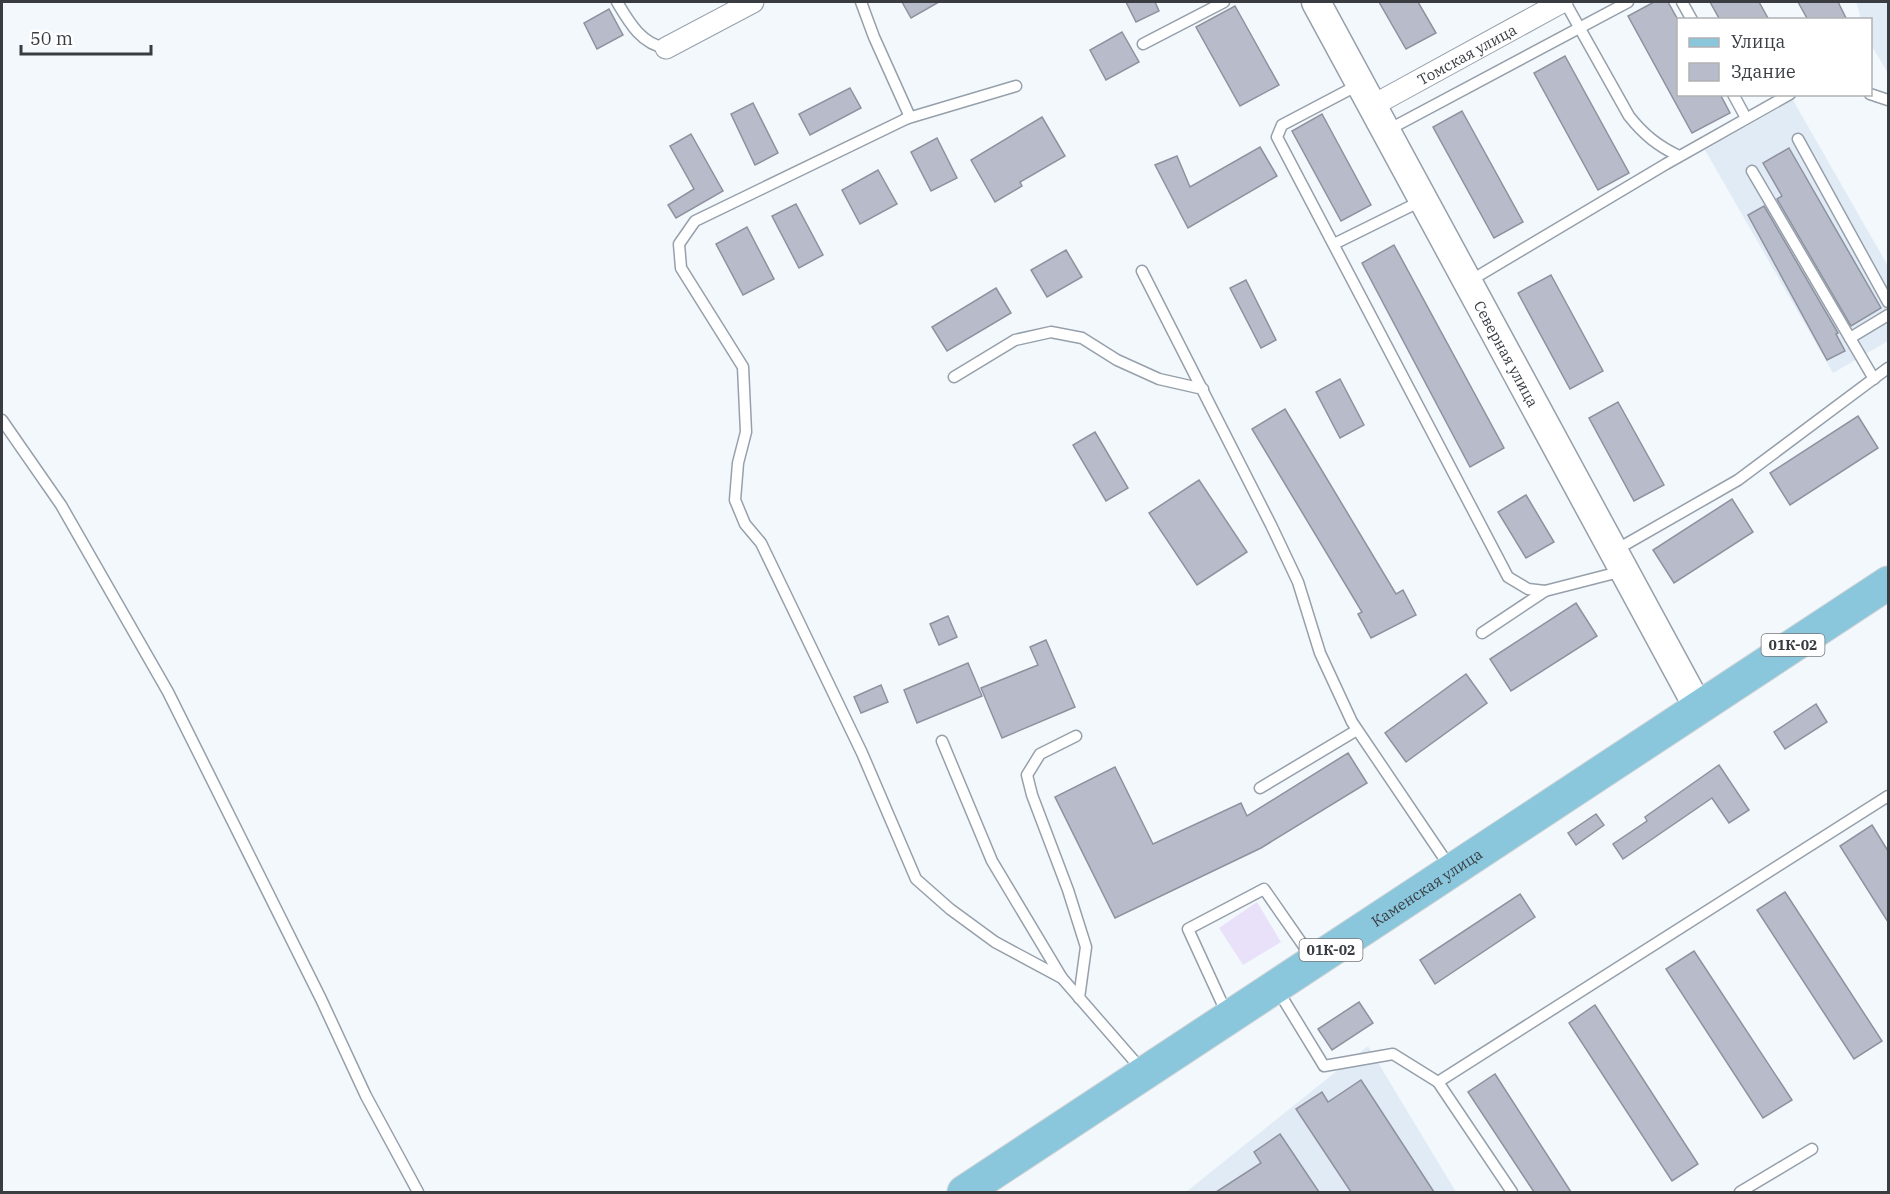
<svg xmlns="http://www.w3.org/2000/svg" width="1890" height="1194" font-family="'IBM Plex Serif',serif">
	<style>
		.built { fill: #e1ebf5 }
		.green { fill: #e8e1f9 }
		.building { fill: #b8bcca; stroke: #8e919e; stroke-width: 1.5 }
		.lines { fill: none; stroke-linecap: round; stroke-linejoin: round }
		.lane-casing { stroke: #96a0ab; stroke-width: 13 }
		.street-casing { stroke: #96a0ab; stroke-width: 23 }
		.secondary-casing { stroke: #96a0ab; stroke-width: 31 }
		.primary-casing { stroke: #d3d4d5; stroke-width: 35 }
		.lane { stroke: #fff; stroke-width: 10 }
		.street { stroke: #fff; stroke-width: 21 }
		.secondary { stroke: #fff; stroke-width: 28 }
		.primary { stroke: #8ac7dd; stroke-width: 33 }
		.labels { text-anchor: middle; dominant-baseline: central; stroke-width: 4.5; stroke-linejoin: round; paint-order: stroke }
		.shield { fill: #fff; stroke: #74777b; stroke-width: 1.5 }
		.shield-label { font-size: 14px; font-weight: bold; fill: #393d42 }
		.street-label { font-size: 15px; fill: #393d42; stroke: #fff }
	</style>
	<rect width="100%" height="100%" fill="#f3f8fd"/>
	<g class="built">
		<path d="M1856,2h32v71l-17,-28 -1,-25 -9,-1z"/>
		<path d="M1793,100l95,166v75l-55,32 -128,-223z"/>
		<path d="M1368,1046l88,146h-270z"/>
	</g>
	<path class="green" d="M1257,902l24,40 -38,23 -24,-37z"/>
	<g class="building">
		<path d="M902,2h37l-28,16z"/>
		<path d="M1126,2h29l4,9 -23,11z"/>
		<path d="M1379,2h39l18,31 -30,16z"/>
		<path d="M1654,2h14l10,18v74h42l10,19 -38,20 -64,-117z"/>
		<path d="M1710,2h49l10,18h-49z"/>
		<path d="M1798,2h40l9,18h-39z"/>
		<path d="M1235,6l44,79 -39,21 -44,-79z"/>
		<path d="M609,9l14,26 -26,14 -13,-26z"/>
		<path d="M1122,32l17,30 -33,18 -16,-30z"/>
		<path d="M1565,56l64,117 -31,17 -64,-117z"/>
		<path d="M850,88l11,20 -51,27 -11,-21z"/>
		<path d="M753,103l25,50 -23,12 -24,-51z"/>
		<path d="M1462,111l61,111 -29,16 -61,-111z"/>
		<path d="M1322,114l49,91 -30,16 -49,-90z"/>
		<path d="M1042,117l23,39 -45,26 2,4 -27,16 -24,-42z"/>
		<path d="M691,134l32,57 -47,27 -8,-13 26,-16 -24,-43z"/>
		<path d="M937,138l20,40 -26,13 -20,-39z"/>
		<path d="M1260,147l17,29 -89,52 -33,-63 22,-9 13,31z"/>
		<path d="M1789,148l92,160 -30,18 -74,-127 5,-3 -19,-33z"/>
		<path d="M878,170l19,34 -37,20 -18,-34z"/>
		<path d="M796,204l27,51 -24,13 -27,-52z"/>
		<path d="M1764,206l74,127 -2,1 9,17 -18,9 -79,-145z"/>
		<path d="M747,227l27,52 -31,16 -27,-51z"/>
		<path d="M1394,245l110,203 -34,19 -108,-204z"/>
		<path d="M1066,250l16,27 -35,20 -16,-27z"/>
		<path d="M1551,275l52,96 -33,18 -52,-96z"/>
		<path d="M1246,280l30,60 -15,8 -31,-60z"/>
		<path d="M996,288l15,25 -64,38 -15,-24z"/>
		<path d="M1340,379l24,46 -24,13 -24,-46z"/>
		<path d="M1618,402l46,83 -30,16 -45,-83z"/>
		<path d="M1285,409l111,185 7,-4 13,25 -45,23 -13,-24 4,-2 -110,-183z"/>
		<path d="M1858,416l20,32 -88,57 -20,-32z"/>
		<path d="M1095,432l33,56 -22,13 -33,-56z"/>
		<path d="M1199,480l48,72 -50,33 -48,-72z"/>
		<path d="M1526,495l28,47 -28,16 -28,-46z"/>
		<path d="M1732,499l21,33 -79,51 -21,-33z"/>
		<path d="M1576,603l21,33 -86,55 -21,-32z"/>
		<path d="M948,616l9,21 -18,8 -9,-21z"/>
		<path d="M1046,640l29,67 -73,31 -21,-50 57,-23 -8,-18z"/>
		<path d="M968,663l14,33 -65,27 -13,-33z"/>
		<path d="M1466,674l21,29 -81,59 -21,-29z"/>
		<path d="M881,685l7,17 -27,11 -7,-16z"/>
		<path d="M1816,704l11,18 -42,27 -11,-17z"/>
		<path d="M1348,753l19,30 -106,65 -146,70 -60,-121 60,-30 38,77 88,-41 6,13z"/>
		<path d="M1719,765l30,45 -20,13 -17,-25 -89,61 -10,-15 34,-23 -2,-4z"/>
		<path d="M1596,814l8,11 -28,20 -8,-12z"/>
		<path d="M1872,825l16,26v71l-48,-76z"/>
		<path d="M1785,892l97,149 -28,18 -97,-149z"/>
		<path d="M1520,894l15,23 -100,67 -15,-24z"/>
		<path d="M1694,951l98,149 -29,18 -97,-149z"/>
		<path d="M1359,1002l14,21 -41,27 -14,-21z"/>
		<path d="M1595,1005l103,159 -26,17 -103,-158z"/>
		<path d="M1495,1074l76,118h-37l-66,-100z"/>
		<path d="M1361,1080l73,112h-83l-55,-83 26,-17 6,10z"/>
		<path d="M1280,1134l39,58h-103l45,-29 -7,-11z"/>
	</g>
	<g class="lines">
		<g class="lane-casing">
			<g id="lane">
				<path d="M617,2c12,20 24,42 49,46"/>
				<path d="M861,2l13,35 36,80 -215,104 -16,23 2,24 62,99 3,65 -8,31 -3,37 10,24 16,19 101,210 54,126 34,30 45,33 67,36 81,93"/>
				<path d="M1565,2l64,114c15,19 29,30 50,40"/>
				<path d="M1682,2l10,18"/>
				<path d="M1143,44l81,-42"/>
				<path d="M1360,84l-78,41 -5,12 231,440 20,12 17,2 78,-20"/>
				<path d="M1733,94l13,24"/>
				<path d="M1870,94l18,6"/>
				<path d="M905,119l111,-33"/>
				<path d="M1386,131l242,-129"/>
				<path d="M1798,139l90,163"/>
				<path d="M1752,171l122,208"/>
				<path d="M1334,244l89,-44"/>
				<path d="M1142,271l129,254 27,57 22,71 32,69 98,145"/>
				<path d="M1468,282l198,-118 124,-70"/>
				<path d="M1850,338l38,-23"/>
				<path d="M954,377l61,-37 36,-8 31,6 35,22 42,19 44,10"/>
				<path d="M2,420l59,85 107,187 153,307 45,97 52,96"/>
				<path d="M1614,551l124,-71 150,-112"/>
				<path d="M1482,633l63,-42"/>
				<path d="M1076,736l-36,18 -13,21 5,20 36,95 18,57 -7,51"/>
				<path d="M942,741l50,120 70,117"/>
				<path d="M1260,788l97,-58"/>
				<path d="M1277,989l47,77 69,-12 45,28 450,-286"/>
				<path d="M1227,1014l-39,-85 76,-40 48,69"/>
				<path d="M1438,1082l74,110"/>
				<path d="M1740,1192l72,-43"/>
			</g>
		</g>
		<g class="street-casing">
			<g id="street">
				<path d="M666,48l87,-46"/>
				<path id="s1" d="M1372,106l190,-104"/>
			</g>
		</g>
		<g class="secondary-casing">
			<g id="secondary">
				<path id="s2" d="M1316,2l382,705"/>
			</g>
		</g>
		<g class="primary-casing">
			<g id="primary">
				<path id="s3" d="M964,1192l924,-609"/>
			</g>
		</g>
		<use href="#lane" class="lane"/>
		<use href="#street" class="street"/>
		<use href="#secondary" class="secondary"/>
		<use href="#primary" class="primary"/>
	</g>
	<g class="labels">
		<g class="shield">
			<rect x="1761.5" y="634" width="63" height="22" rx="4.5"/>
			<rect x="1299.5" y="939" width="63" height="22" rx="4.5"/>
		</g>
		<g class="shield-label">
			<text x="1793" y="645">01К-02</text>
			<text x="1331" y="950">01К-02</text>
		</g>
		<g class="street-label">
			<text stroke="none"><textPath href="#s1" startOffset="108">Томская улица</textPath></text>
			<text stroke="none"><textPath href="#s2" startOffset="400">Северная улица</textPath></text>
			<text stroke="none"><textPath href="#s3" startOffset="554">Каменская улица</textPath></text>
		</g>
	</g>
	<rect width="1890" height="1194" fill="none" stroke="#393d42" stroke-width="6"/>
	<rect x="1677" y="18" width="195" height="78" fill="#ffffff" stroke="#b0b1b3" stroke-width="1.5"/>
	<rect x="1689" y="38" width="30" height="9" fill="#8ac7dd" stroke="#b0b1b3" stroke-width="1.5"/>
	<text x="1731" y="48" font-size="18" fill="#393d42">Улица</text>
	<rect x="1689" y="63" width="30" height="18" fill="#b8bcca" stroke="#b0b1b3" stroke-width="1.5"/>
	<text x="1731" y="78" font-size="18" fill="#393d42">Здание</text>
	<path d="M21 45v9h130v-9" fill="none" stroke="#393d42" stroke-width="3"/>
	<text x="30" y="45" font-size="18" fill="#393d42" stroke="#ffffff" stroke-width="4.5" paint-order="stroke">50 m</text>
</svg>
